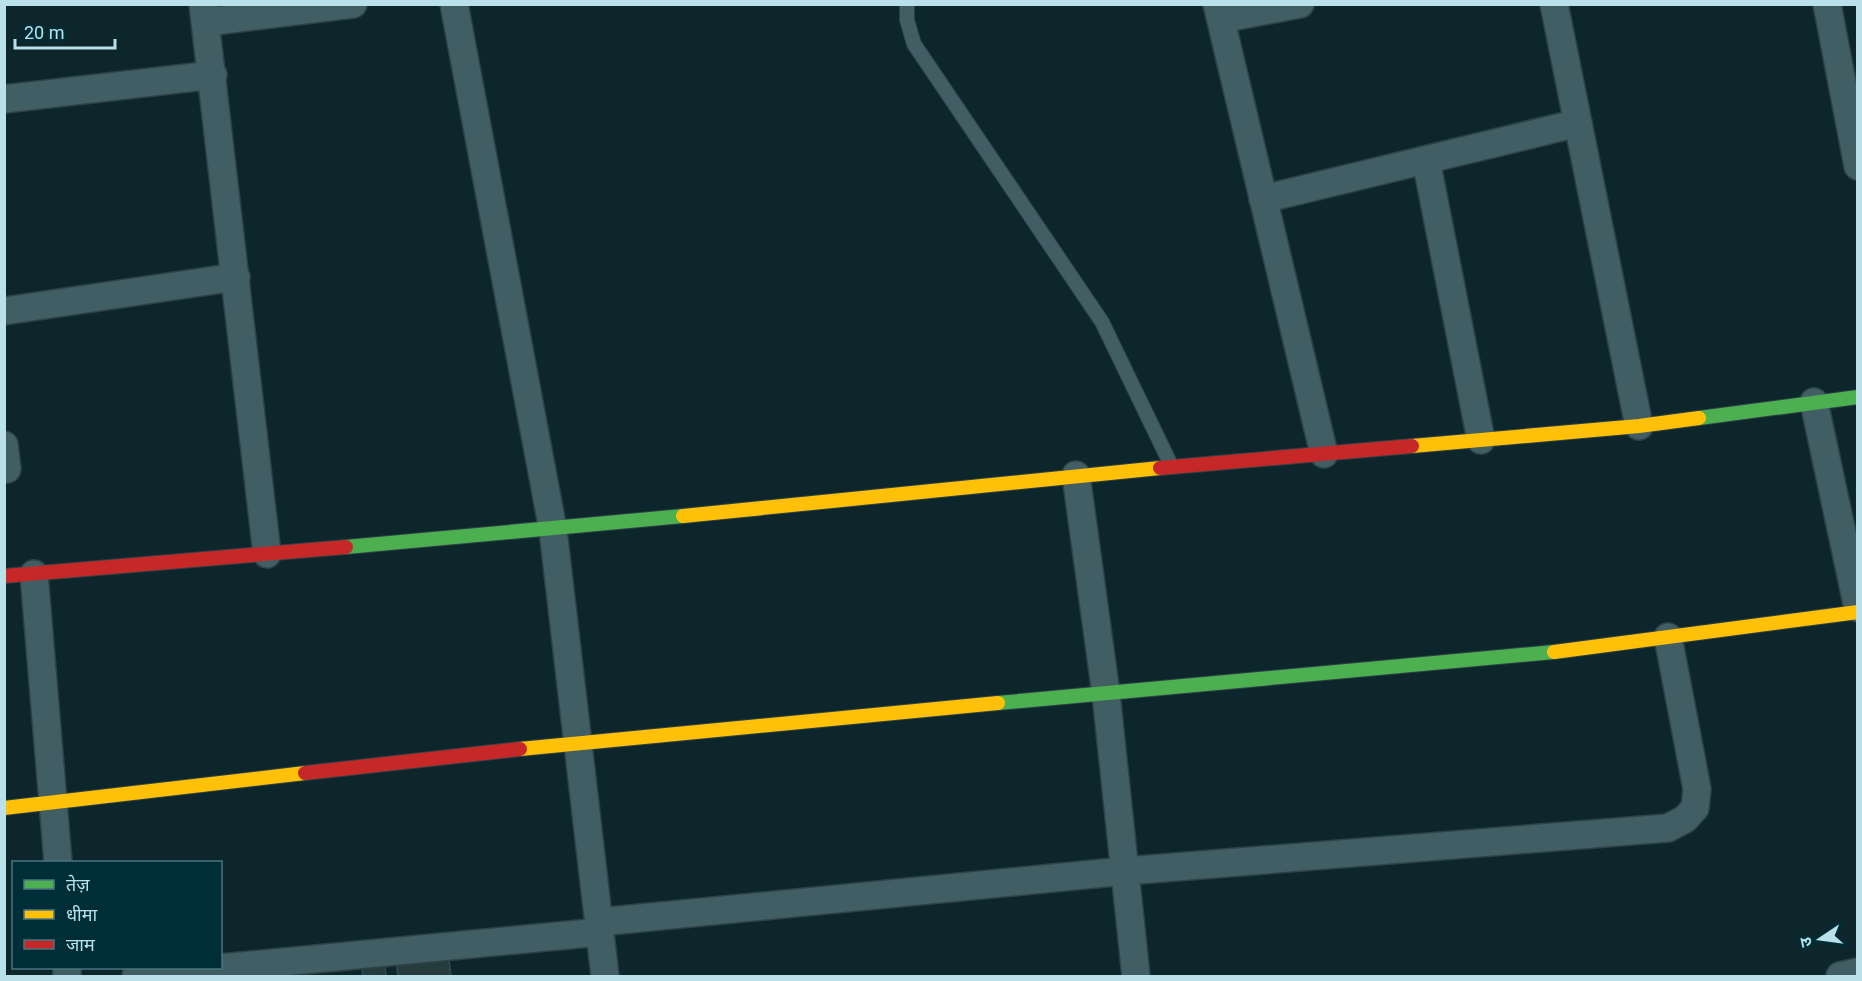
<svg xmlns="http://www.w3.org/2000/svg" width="1862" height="981" font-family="Roboto,'Noto Sans Devanagari',sans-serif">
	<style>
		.building { fill: #253c3e; stroke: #2f4d50; stroke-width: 1.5 }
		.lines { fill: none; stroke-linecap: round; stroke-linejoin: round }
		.lane-casing { stroke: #2d4246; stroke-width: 16 }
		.street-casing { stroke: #2d4246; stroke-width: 30 }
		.fast-casing { stroke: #2d4246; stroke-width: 16 }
		.slow-casing { stroke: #2d4246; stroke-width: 16 }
		.jam-casing { stroke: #2d4246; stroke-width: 16 }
		.lane { stroke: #415e64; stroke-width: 14 }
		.street { stroke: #415e64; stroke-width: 27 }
		.fast { stroke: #4caf50; stroke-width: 14 }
		.slow { stroke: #ffc107; stroke-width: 14 }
		.jam { stroke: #c62828; stroke-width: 14 }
	</style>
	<rect width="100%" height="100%" fill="#0d262b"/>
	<g class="building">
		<path d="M448,953l3,23h-53l-2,-16z"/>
		<path d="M384,957l2,19h-23l-2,-15z"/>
	</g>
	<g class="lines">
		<g class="lane-casing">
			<path id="lane" d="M907,4v16l7,24 188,278 70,145"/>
		</g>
		<g class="street-casing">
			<g id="street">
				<path d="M203,4l64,550"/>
				<path d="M454,4l99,526 52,446"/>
				<path d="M1217,4l107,450"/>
				<path d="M1554,4l85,422"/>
				<path d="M1827,4l31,162"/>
				<path d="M1221,19l79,-15"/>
				<path d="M207,22l146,-18"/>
				<path d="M4,99l209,-24"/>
				<path d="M1426,160l55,280"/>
				<path d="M1263,199l315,-76"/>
				<path d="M4,311l232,-34"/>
				<path d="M1814,402l44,206"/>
				<path d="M4,445l3,24"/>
				<path d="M1076,475l30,219 30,282"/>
				<path d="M34,574l24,288"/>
				<path d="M599,922l526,-51 543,-43 17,-9 10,-11 2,-19 -29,-152"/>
				<path d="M67,968v8"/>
				<path d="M136,976l464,-44"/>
				<path d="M1840,976l18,-4"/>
			</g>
		</g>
		<g class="fast-casing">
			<g id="fast">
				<path d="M1699,418l159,-21"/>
				<path d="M346,547l337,-31"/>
				<path d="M998,703l556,-51"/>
			</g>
		</g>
		<g class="slow-casing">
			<g id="slow">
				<path d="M1412,446l227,-20 60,-8"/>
				<path d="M683,516l477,-48"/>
				<path d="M1554,652l304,-40"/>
				<path d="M520,749l478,-46"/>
				<path d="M4,808l301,-35"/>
			</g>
		</g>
		<g class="jam-casing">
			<g id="jam">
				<path d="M1160,468l252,-22"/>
				<path d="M4,576l342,-29"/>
				<path d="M305,773l215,-24"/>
			</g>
		</g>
		<use href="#lane" class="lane"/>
		<use href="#street" class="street"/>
		<use href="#fast" class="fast"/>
		<use href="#slow" class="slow"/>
		<use href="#jam" class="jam"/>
	</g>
	<rect width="1862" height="981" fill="none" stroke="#bae0ea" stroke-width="12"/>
	<rect x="12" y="861" width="210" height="108" fill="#002e38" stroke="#4a757f" stroke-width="1.5"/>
	<rect x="24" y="880" width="30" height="9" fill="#4caf50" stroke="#4a757f" stroke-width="1.5"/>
	<text x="66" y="891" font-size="18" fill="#bae0ea">तेज़</text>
	<rect x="24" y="910" width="30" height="9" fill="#ffc107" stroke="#4a757f" stroke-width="1.5"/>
	<text x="66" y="921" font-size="18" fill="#bae0ea">धीमा</text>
	<rect x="24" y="940" width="30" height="9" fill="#c62828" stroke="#4a757f" stroke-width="1.5"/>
	<text x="66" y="951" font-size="18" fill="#bae0ea">जाम</text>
	<g transform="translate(1820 939) rotate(257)" stroke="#002e38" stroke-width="4.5" paint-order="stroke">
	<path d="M0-4.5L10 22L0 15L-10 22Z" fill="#bae0ea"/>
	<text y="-9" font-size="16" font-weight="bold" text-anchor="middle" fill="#bae0ea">उ</text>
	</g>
	<path d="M15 39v9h100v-9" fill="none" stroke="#bae0ea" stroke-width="3"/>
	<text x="24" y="39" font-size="18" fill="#bae0ea" stroke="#002e38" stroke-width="4.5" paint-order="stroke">20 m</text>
</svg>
